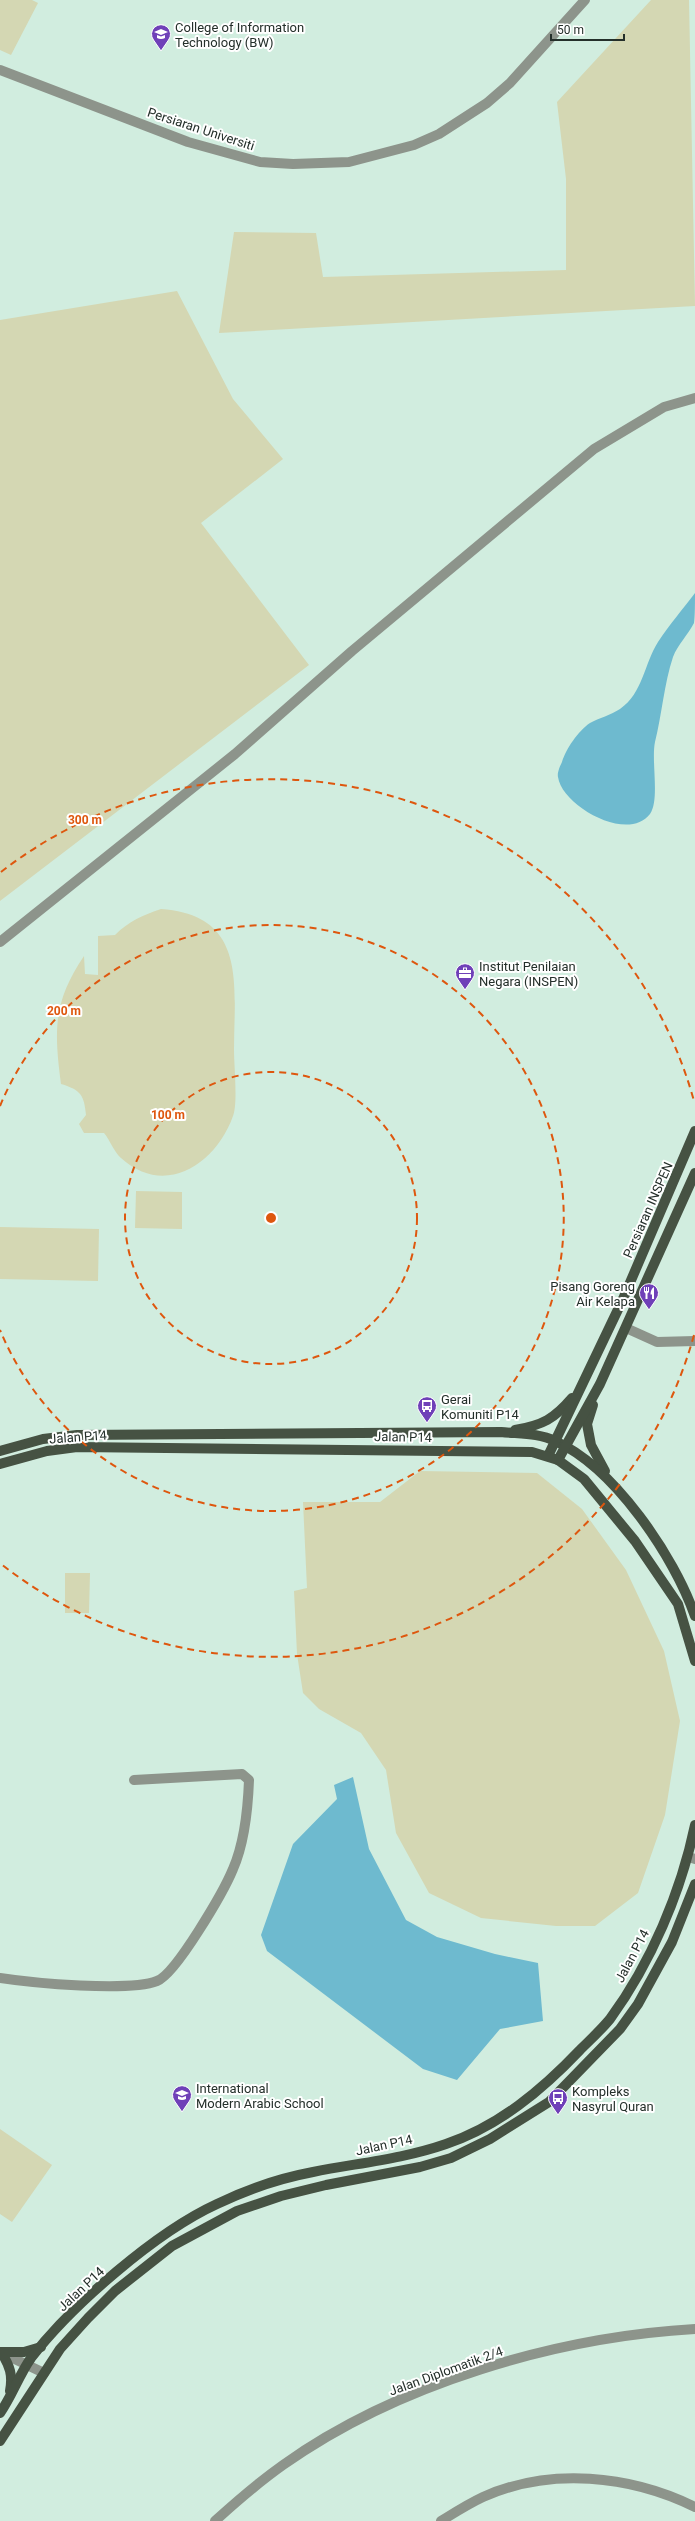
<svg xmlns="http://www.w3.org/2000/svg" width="695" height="2521" font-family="Roboto,sans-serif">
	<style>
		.green { fill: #d4d7b3 }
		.water { fill: #6ebacf }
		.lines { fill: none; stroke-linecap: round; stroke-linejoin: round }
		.minor { stroke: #8d948b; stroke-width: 10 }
		.major { stroke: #465243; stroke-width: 10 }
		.ring { fill: none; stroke: #de570e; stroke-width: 2; stroke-dasharray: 7 5 }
		.labels { text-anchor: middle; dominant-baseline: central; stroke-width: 4; stroke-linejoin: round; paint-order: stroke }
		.poi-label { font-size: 13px; fill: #242f2a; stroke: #fff; text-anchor: start }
		.street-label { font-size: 13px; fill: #242f2a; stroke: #fff }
		.centre { fill: #de570e; stroke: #fff; stroke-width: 2 }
		.ring-label { font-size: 12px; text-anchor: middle; font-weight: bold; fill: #de570e; stroke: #fff; stroke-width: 4; stroke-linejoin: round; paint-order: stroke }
	</style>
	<rect width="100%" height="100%" fill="#d1eddf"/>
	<g class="green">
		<path d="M0,0h32l6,3 -27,52 -11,-5z"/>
		<path d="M651,0h38l6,306 -476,27 15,-101 82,1 7,44 243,-7v-91l-9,-77z"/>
		<path d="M177,291l56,108 50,60 -82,64 108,142 -309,236v-581z"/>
		<path d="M161,909c87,6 73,77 73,141 0,15 4,53 -1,66 -17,48 -68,82 -112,42 -7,-6 -11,-18 -17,-25h-20l-5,-9 7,-9c-2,-20 -5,-25 -25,-31 -7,-54 -8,-82 23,-128l1,18 13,1v-39l17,-1c14,-14 28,-20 46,-26z"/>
		<path d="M136,1191l46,1v37l-47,-1z"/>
		<path d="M0,1227l99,2 -1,52 -98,-2z"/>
		<path d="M420,1471l117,2 45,36 44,61 38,81 16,70 -15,94 -27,78 -43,33h-39l-75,-8 -52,-25 -33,-60 -10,-63 -25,-37 -42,-24 -16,-16 -6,-39 -3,-63 13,-3 -4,-86h77z"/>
		<path d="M65,1573h25l-1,40h-24z"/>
		<path d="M0,2129l52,36 -40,57 -12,-8z"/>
	</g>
	<g class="water">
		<path d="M695,593c0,8 0,23 -1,30 -6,12 -16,21 -21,34 -9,27 -11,57 -18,85 -4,19 5,58 -5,72 -22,29 -88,-8 -92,-37 -1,-4 2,-11 4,-15 4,-13 16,-31 28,-39 9,-5 21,-8 30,-14 23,-16 24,-45 38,-67 11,-17 25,-33 37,-49z"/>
		<path d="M353,1777l16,72 37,71 31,17 58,17 43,9 5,58 -43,8 -43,51 -34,-11 -156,-118 -6,-16 32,-91 44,-45 -3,-14z"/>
	</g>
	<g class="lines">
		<g class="minor">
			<path d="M0,70l188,72 72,20 33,2 56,-2 65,-17 25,-11 48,-31 23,-20 75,-83"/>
			<path d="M0,942l235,-188 117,-103 242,-202 70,-42 31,-9"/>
			<path d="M626,1328l31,14 38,-1"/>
			<path d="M688,1857l7,2"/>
			<path d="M0,1978c32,5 129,14 157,3 19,-7 67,-90 76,-112 11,-25 15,-62 16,-89l-7,-6 -108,6"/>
			<path d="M0,2352l44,21"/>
			<path d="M215,2521c22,-20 44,-39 68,-56 114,-81 273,-128 412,-136"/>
			<path d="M441,2521c13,-8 27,-17 42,-24 67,-30 147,-22 212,10"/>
		</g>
		<g class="major">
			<path d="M593,1405l-6,19 4,21 14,26"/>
			<path d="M515,1430c28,-5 39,-11 57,-32"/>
			<path d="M0,1451l43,-12 34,-4 424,-3c18,2 38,1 54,9 59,26 119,115 140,175"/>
			<path d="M548,1456l75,-157 72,-168"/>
			<path d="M558,1460l42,-76 95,-211"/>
			<path d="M0,1464l47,-13 30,-4 455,5 26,8 26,19 51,62 43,63 17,57"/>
			<path d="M1,2352c9,14 12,23 9,39"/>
			<path d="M1,2352h23l17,-5"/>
			<path d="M0,2413c12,-17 19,-38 31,-55 41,-53 125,-126 186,-154 29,-14 64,-26 96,-32 45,-9 90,-13 133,-28 53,-18 96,-54 134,-94 10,-10 21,-20 30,-31 41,-56 71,-127 85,-194"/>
			<path d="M0,2441l60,-92 28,-31 27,-27 57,-45 65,-35 44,-15 45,-11 94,-18 31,-9 39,-19 59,-37 71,-73 18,-25 34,-62 23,-58"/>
		</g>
	</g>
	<g class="ring">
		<circle cx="271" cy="1218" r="146"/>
		<path d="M0 1106A293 293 0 1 1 0 1330"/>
		<path d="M694 1335A439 439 0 0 1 1 1564M1 872A439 439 0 0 1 694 1101"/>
	</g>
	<defs>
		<g id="university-pin" transform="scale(1)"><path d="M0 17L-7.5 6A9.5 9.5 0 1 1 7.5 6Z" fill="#6f40b8" stroke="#fff"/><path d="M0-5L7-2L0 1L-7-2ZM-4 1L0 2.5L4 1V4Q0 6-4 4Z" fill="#fff"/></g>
		<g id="office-pin" transform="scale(1)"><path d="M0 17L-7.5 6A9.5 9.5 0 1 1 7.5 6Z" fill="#6f40b8" stroke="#fff"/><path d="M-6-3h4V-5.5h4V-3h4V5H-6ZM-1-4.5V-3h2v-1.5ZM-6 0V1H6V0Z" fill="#fff"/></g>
		<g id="restaurant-pin" transform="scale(1)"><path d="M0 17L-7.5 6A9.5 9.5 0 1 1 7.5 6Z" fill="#6f40b8" stroke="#fff"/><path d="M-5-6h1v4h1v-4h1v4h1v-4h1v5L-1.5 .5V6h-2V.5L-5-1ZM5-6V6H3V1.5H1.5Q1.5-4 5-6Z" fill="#fff"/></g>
		<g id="bus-pin" transform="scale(1)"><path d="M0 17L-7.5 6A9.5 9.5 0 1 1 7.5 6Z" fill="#6f40b8" stroke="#fff"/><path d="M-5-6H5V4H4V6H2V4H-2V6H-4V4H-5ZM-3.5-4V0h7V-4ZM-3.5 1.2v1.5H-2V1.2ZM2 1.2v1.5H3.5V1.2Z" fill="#fff"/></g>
		<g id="school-pin" transform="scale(1)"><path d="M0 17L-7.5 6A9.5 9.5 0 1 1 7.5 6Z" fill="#6f40b8" stroke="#fff"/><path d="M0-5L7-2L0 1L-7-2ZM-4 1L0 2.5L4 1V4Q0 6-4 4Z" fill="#fff"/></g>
	</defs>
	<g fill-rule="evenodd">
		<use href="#university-pin" x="161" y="34"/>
		<use href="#office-pin" x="465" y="973"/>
		<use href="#restaurant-pin" x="649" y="1293"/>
		<use href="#bus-pin" x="427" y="1406"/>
		<use href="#school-pin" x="182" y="2095"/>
		<use href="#bus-pin" x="558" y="2098"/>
	</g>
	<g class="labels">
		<g class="poi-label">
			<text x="175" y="27">College of Information<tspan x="175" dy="15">Technology (BW)</tspan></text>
			<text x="479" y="966">Institut Penilaian<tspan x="479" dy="15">Negara (INSPEN)</tspan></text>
			<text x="635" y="1286" text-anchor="end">Pisang Goreng<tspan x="635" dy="15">Air Kelapa</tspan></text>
			<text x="441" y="1399">Gerai<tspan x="441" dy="15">Komuniti P14</tspan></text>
			<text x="196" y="2088">International<tspan x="196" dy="15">Modern Arabic School</tspan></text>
			<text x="572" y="2091">Kompleks<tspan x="572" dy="15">Nasyrul Quran</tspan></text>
		</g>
		<g class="street-label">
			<text transform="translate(201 129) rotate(18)">Persiaran Universiti</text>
			<text transform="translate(648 1210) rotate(-66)">Persiaran INSPEN</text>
			<text transform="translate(78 1437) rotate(-4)">Jalan P14</text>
			<text transform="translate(403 1437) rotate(1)">Jalan P14</text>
			<text transform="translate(632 1956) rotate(-62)">Jalan P14</text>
			<text transform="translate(384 2145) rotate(-12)">Jalan P14</text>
			<text transform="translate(81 2289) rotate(-43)">Jalan P14</text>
			<text transform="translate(446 2371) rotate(-20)">Jalan Diplomatik 2/4</text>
		</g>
	</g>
	<circle cx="271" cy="1218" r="6" class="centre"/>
	<g class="ring-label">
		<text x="85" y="824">300 m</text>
		<text x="64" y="1015">200 m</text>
		<text x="168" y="1119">100 m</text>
	</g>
	<path d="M551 34v6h73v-6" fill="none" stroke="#242f2a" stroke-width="2"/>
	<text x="557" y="34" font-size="12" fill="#242f2a" stroke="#ffffff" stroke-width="3" paint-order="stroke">50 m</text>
</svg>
